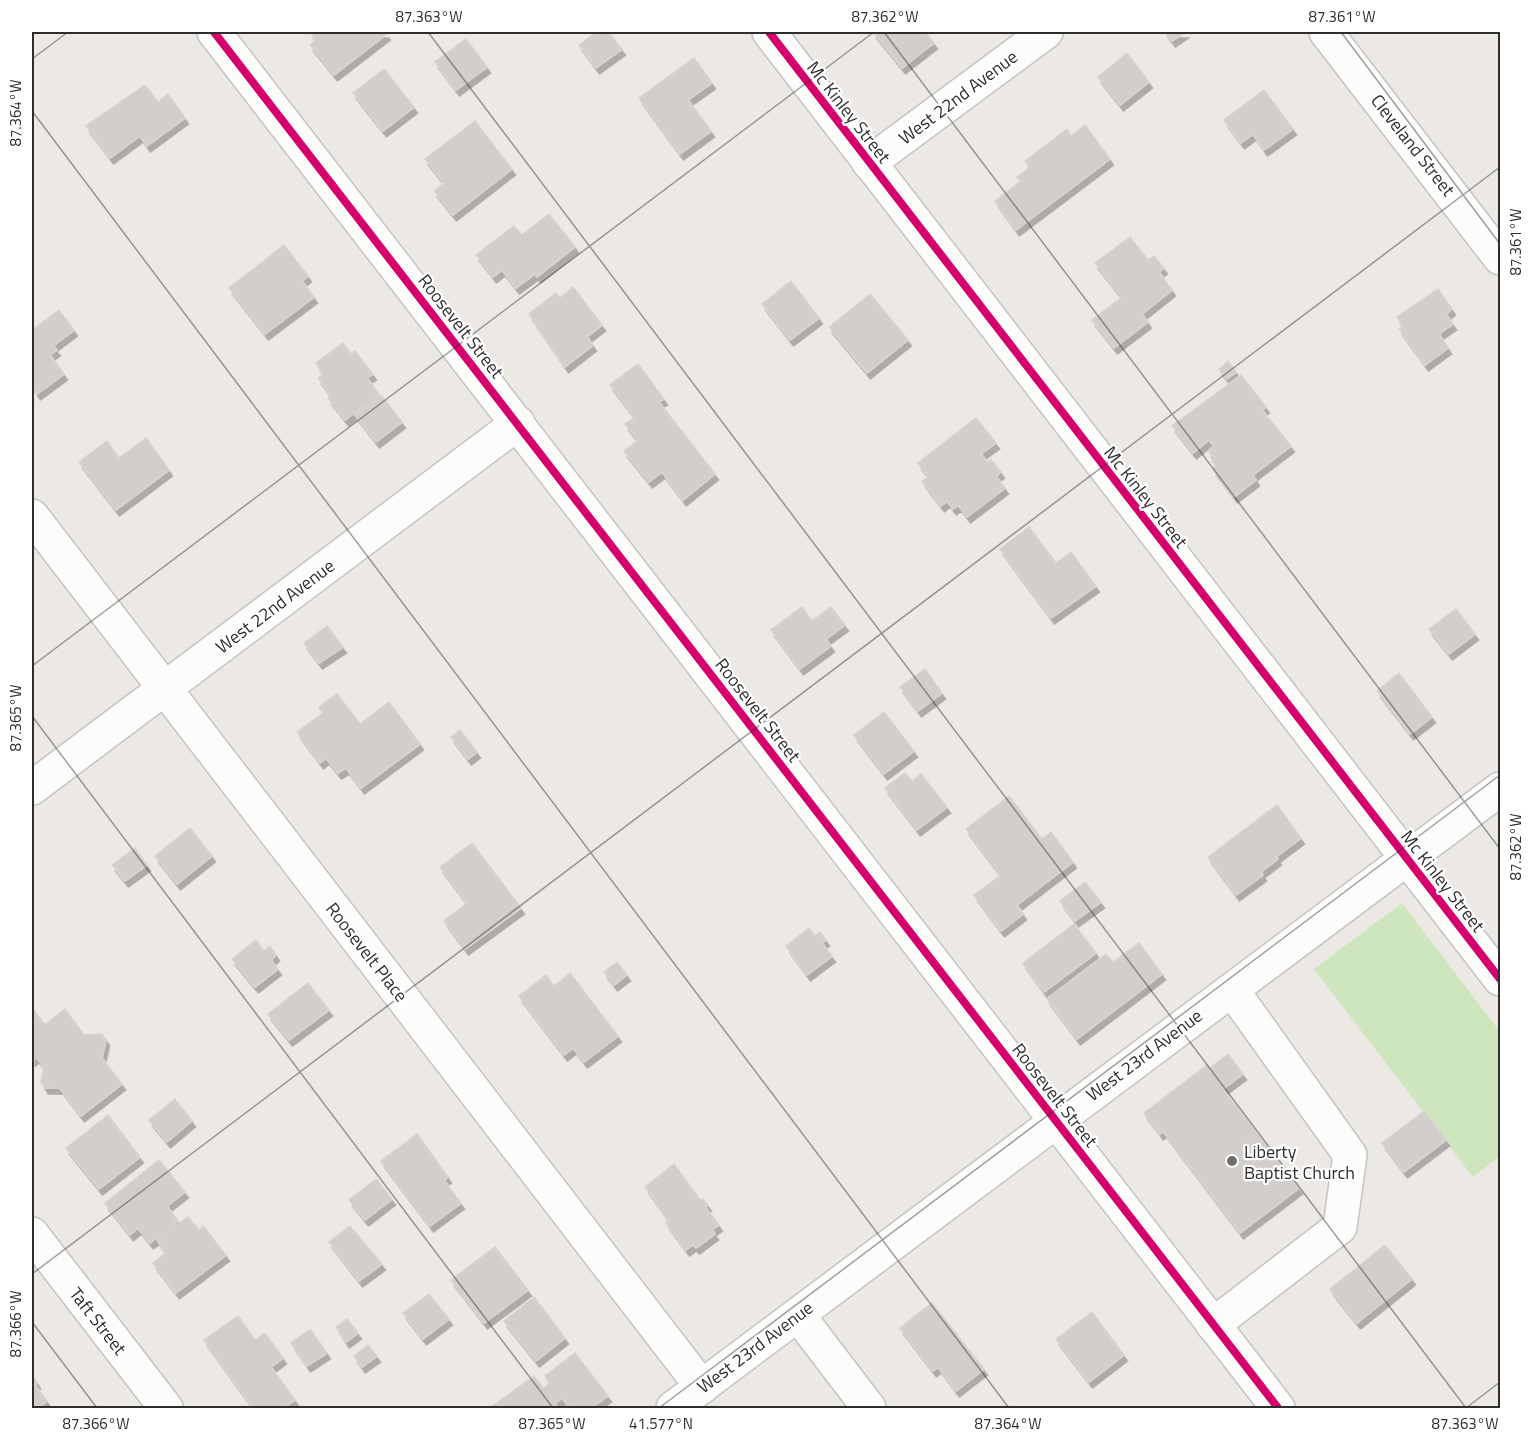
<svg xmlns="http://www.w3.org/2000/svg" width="1532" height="1440" font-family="'Titillium Web',sans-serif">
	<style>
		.green { fill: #cee6be }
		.building { fill: #d1cecb; stroke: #d7d4d0; stroke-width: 1.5; filter: url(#shadow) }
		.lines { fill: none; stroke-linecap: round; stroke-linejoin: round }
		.minor-casing { stroke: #c5c4c5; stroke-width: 36 }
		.minor { stroke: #fcfcfb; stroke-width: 33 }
		.cycleway-casing { stroke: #fff; stroke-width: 11 }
		.cycleway { stroke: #d6006c; stroke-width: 8 }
		.ticks { fill: none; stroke: #2e2e2e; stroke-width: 1.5; stroke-opacity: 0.45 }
		.poi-dot { fill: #706f6e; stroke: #fff; stroke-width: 2 }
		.labels { text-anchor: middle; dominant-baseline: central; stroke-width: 4.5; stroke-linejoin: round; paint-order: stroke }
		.street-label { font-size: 18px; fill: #2e2e2e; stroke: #fff }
		.poi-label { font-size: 18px; fill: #2e2e2e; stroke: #fff; text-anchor: start }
		.neatline { fill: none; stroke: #2e2e2e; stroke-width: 2 }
		.ticks-label { font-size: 15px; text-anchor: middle; fill: #2e2e2e }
	</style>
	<defs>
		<filter id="shadow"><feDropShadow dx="3.5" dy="6" stdDeviation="0" flood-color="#0004"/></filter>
	</defs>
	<rect width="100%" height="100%" fill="#ece8e4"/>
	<path class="green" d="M1402,903l98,129v124l-27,21 -159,-208z"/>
	<g class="building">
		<path d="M310,32h75l2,2 -53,41 -24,-30 6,-5z"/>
		<path d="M597,32h11l14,17 -26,19 -17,-23z"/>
		<path d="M873,32h52l9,11 -32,25z"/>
		<path d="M1165,32h20l-13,9z"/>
		<path d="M466,39l21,28 -31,23 -21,-28z"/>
		<path d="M1127,53l22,29 -29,23 -22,-28z"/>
		<path d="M694,58l18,25 -24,17 23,31 -31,23 -41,-56z"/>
		<path d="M384,69l30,38 -31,24 -30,-38z"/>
		<path d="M145,85l13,17 10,-8 17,24 -38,28 -7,-10 -30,22 -24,-32z"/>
		<path d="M1264,90l29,39 -29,21 -11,-16 -12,9 -17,-23z"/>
		<path d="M475,121l37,48 -59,46 -19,-24 10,-8 -19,-24z"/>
		<path d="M1085,125l25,34 -94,71 -21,-29 26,-20 -4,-4 13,-10 -5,-6 42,-32 4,7z"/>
		<path d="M549,214l26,33 -38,30 -2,-3 -19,14 -14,-18 -9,7 -17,-22 38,-29 8,9z"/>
		<path d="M1130,237l18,23 6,-4 10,12 -5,4 13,18 -30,24 6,8 -34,26 -22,-28 30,-23 -27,-34z"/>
		<path d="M284,245l24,31 -6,5 12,16 -49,37 -36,-46z"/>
		<path d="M791,281l28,37 -29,22 -28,-36z"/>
		<path d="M573,287l29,38 -15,12 6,8 -28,22 -36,-53 27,-21 4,5z"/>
		<path d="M1438,289l14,20 -6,5 7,10 -14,10 9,14 -23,17 -26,-36 5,-3 -7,-9z"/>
		<path d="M870,294l38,46 -41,33 -38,-46z"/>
		<path d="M59,310l15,20 -21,16 4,4 -7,5 14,19 -27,20 -5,-8v-48l3,-2 -3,-6z"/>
		<path d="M343,343l8,11 4,-3 18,23 -6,4 12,16 -34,26 -17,-22 3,-3 -13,-17 6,-4 -8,-11z"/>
		<path d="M1228,361l8,11 -9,7 -8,-10z"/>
		<path d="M638,364l26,35 -5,3 56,72 -32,26 -21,-28 -13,10 -25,-31 14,-11 -13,-16 10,-7 -25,-32z"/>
		<path d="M1241,375l25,32 -4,3 29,36 -38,29 3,5 -22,17 -21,-28 3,-3 -4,-5 3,-2 -7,-8 6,-5 -5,-6 -16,13 -21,-27z"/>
		<path d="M381,395l21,27 -26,20 -21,-27z"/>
		<path d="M976,418l20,25 -15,11 6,8 4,-3 10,13 -5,4 9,12 -38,29 -9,-12 -5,4 -6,-8 -6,5 -19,-25 7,-4 -11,-14z"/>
		<path d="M146,438l23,32 -53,40 -37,-48 28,-21 12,17z"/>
		<path d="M1029,527l27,36 15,-11 25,34 -45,32 -51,-69z"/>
		<path d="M802,607l10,14 19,-14 14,18 -19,14 5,7 -31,23 -29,-39z"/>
		<path d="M1456,609l19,25 -26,20 -20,-25z"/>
		<path d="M327,626l16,21 -24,16 -15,-20z"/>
		<path d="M925,669l17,24 -24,18 -18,-24z"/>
		<path d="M1399,673l33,44 -22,17 -33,-43z"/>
		<path d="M337,694l23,30 29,-22 31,42 -59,44 -15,-20 -8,5 -12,-15 -6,5 -23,-31 26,-19 -4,-6z"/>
		<path d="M884,712l30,39 -30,23 -30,-39z"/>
		<path d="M460,730l17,22 -9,7 -17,-22z"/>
		<path d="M905,773l7,8 9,-7 26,33 -30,23 -32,-42z"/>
		<path d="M1009,796l33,43 9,-7 22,30 -56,43 6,9 -22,17 -27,-36 27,-20 -35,-46z"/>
		<path d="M1277,805l24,33 -25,19 2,2 -17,13 2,3 -27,20 -28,-38z"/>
		<path d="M190,828l22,28 -35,28 -22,-28z"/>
		<path d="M472,843l49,65 -56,41 -21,-28 23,-18 -27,-36z"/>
		<path d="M135,848l12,17 -22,16 -13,-16z"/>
		<path d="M1085,882l16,20 -26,19 -15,-20z"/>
		<path d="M1074,924l22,29 -52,39 -21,-29z"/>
		<path d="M809,928l6,8 5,-4 6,8 -4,3 10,13 -25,19 -21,-29z"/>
		<path d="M256,940l8,11 6,-5 6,9 -5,5 7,9 -23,18 -23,-28z"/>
		<path d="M1139,943l23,31 -85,65 -30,-40 59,-45 7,8z"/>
		<path d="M617,962l10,13 -13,10 -10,-13z"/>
		<path d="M570,973l48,63 -34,26 -11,-14 -9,7 -45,-59 27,-21 8,11z"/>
		<path d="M308,983l21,27 -40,30 -21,-26z"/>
		<path d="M32,1008l13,17 20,-16 19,26 18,-1 4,6 -4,18 20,26 -41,32 -21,-28h-15l-4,-6 3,-15 -8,-10 -4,3z"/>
		<path d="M1228,1054l15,20 -20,15 76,99 -59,45 -77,-102 -3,3 -16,-21 63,-48 3,3z"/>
		<path d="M175,1099l17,22 -25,21 -18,-22z"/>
		<path d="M1424,1111l22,29 -42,32 -22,-29z"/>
		<path d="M108,1115l32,42 -41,32 -33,-41z"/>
		<path d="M417,1134l31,43 -4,3 17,23 -31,23 -49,-65z"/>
		<path d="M159,1160l26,32 -18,14 11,15 -28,22 -12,-15 -8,7 -25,-32z"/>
		<path d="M674,1164l27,37 2,-2 5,6 -3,2 14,18 -7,5 3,4 -19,14 -3,-3 -7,5 -20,-27 4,-2 -25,-34z"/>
		<path d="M376,1179l16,20 -27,21 -16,-20z"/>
		<path d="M188,1217l11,13 4,-4 23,29 -50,38 -23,-30 13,-10 -9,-13z"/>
		<path d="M350,1226l32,38 -23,17 -30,-39z"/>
		<path d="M1385,1245l27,34 -55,44 -27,-34z"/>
		<path d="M495,1247l33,43 -44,33 -33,-43z"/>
		<path d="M429,1294l20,25 -26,20 -20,-26z"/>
		<path d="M534,1297l31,41 -29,23 -32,-40z"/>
		<path d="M932,1303l52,66 -28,22 -18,-24 -5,4 -33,-43z"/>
		<path d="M1092,1312l32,43 -35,27 -33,-43z"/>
		<path d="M238,1316l17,24 10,-7 18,25 -12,9 24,33 -12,8h-30l-49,-68z"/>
		<path d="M347,1319l11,14 -12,9 -10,-15z"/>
		<path d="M310,1329l17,24 -20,13 -16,-23z"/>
		<path d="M368,1345l9,11 -15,11 -8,-11z"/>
		<path d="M575,1353l33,43 -17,12h-21l-8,-10 -7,6 3,4h-68l44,-32 9,12 7,-5 -5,-7z"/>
		<path d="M32,1375l5,8 -2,2 12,16 -9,7h-6z"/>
	</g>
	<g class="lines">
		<g class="minor-casing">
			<g id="minor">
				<path d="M214,32l1064,1376"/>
				<path d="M769,32l731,947"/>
				<path d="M1326,32l174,226"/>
				<path d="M869,163l177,-131"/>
				<path d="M32,516l670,871"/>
				<path d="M32,788l486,-365"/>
				<path d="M32,1234l134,174"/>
				<path d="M798,1315l71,93"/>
				<path d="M1213,1325l127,-98 10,-72 -118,-165"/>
				<path d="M673,1408l827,-619"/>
			</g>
		</g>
		<use href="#minor" class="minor"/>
		<g class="cycleway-casing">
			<g id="cycleway">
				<path d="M214,32l1064,1376"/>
				<path d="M769,32l731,947"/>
			</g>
		</g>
		<use href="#cycleway" class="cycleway"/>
	</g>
	<path class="ticks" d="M428,32l1038,1376M884,32l616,817M1341,32l159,212M32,59l36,-27M32,111l977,1297M32,666l842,-634M32,716l521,692M32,1274l1468,-1107M32,1322l65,86M659,1408l841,-633M1466,1408l34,-26"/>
	<circle class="poi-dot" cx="1232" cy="1161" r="6"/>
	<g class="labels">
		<g class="street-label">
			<text transform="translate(958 97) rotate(-37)">West 22nd Avenue</text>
			<text transform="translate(849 112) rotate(52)">Mc Kinley Street</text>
			<text transform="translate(1413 145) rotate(52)">Cleveland Street</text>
			<text transform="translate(461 326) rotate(52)">Roosevelt Street</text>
			<text transform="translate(1146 497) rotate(52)">Mc Kinley Street</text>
			<text transform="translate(275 606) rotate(-37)">West 22nd Avenue</text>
			<text transform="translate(758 710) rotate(52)">Roosevelt Street</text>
			<text transform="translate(1443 881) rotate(52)">Mc Kinley Street</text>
			<text transform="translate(367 952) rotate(52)">Roosevelt Place</text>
			<text transform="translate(1144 1055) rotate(-37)">West 23rd Avenue</text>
			<text transform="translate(1055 1095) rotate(52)">Roosevelt Street</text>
			<text transform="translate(98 1321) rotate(52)">Taft Street</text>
			<text transform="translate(755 1347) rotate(-37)">West 23rd Avenue</text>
		</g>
		<g class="poi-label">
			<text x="1244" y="1151">Liberty<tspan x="1244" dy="21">Baptist Church</tspan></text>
		</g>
	</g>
	<rect width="1532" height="1440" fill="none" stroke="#ffffff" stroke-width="66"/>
	<rect x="33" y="33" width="1466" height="1374" class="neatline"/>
	<g class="ticks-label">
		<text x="429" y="22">87.363°W</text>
		<text x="885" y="22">87.362°W</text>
		<text x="1342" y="22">87.361°W</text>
		<text transform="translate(16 113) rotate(-90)" y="5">87.364°W</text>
		<text transform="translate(1516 242) rotate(-90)" y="5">87.361°W</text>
		<text transform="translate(16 718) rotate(-90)" y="5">87.365°W</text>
		<text transform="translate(1516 847) rotate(-90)" y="5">87.362°W</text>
		<text transform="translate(16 1324) rotate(-90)" y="5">87.366°W</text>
		<text x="96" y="1429">87.366°W</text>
		<text x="552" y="1429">87.365°W</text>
		<text x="661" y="1429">41.577°N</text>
		<text x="1008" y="1429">87.364°W</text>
		<text x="1465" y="1429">87.363°W</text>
	</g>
</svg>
